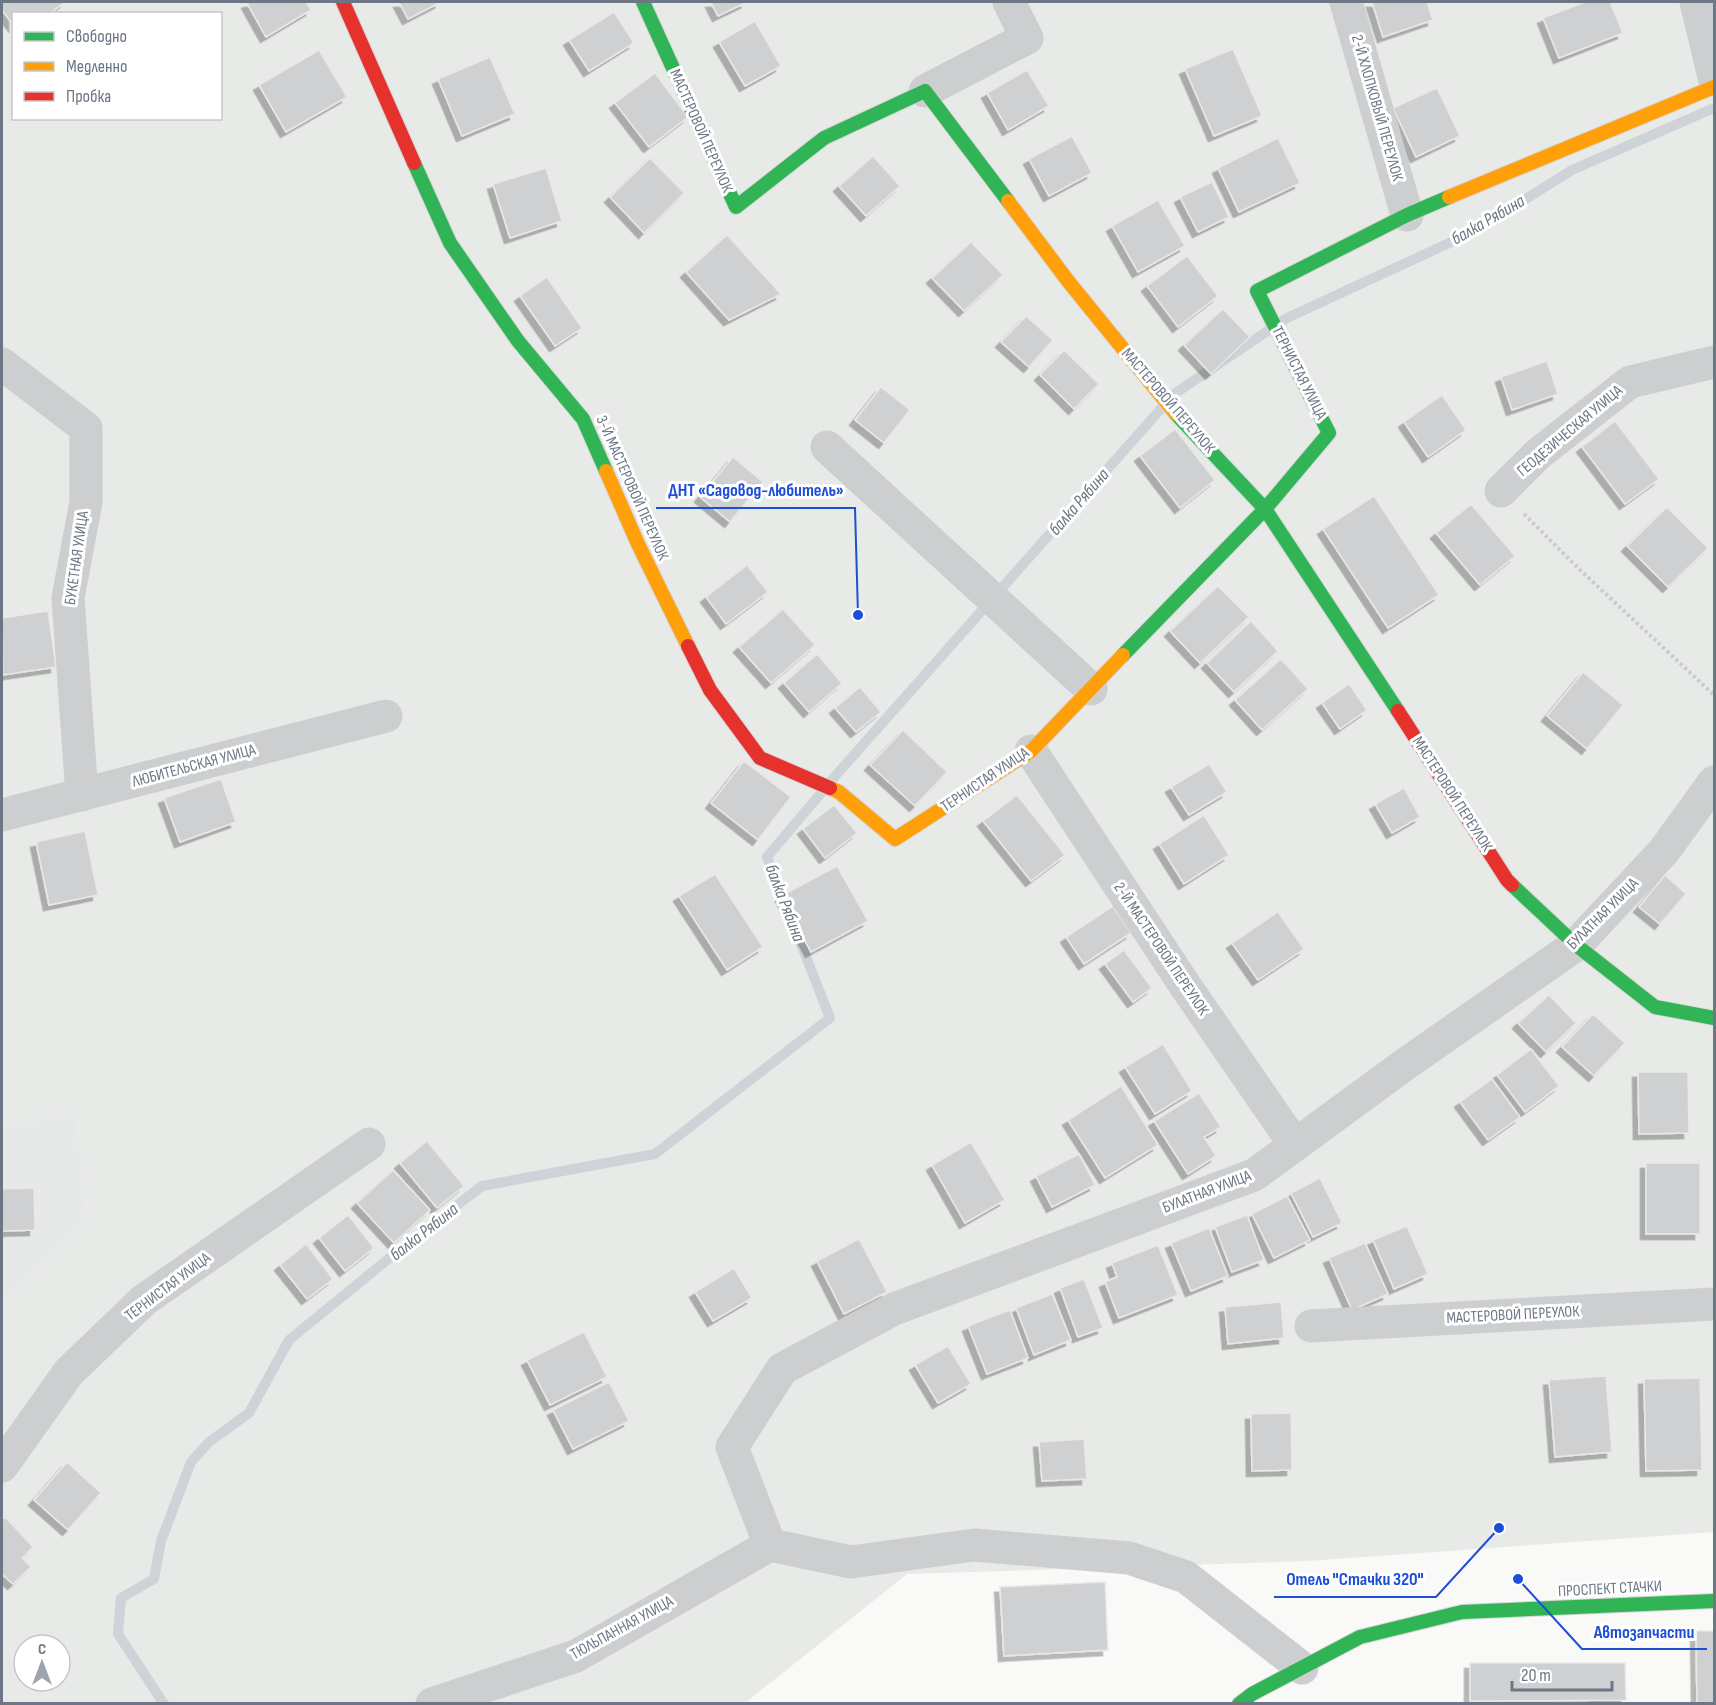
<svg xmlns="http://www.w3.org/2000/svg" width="1716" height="1705" font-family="'Sofia Sans Condensed',sans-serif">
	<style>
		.built { fill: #e7e9e9 }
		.green { fill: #e7eae6; fill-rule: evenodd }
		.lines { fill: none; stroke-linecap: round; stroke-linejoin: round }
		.stream { stroke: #ced3d7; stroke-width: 10 }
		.building { fill: #cfd0d2; stroke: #e8e8e8; stroke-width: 1.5; filter: url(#shadow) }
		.fast-casing { stroke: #d6d6d6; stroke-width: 16 }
		.slow-casing { stroke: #d6d6d6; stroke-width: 16 }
		.jam-casing { stroke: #d6d6d6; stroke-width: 16 }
		.path { stroke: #cacbcc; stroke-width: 4; stroke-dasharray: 3 3; stroke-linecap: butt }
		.street { stroke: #cdcecf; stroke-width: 33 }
		.fast { stroke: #30b455; stroke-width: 14 }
		.slow { stroke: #ff9f0a; stroke-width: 14 }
		.jam { stroke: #e5322d; stroke-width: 14 }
		.labels { text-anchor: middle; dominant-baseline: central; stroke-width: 6; stroke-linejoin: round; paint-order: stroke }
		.street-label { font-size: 16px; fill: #6c7685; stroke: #fff }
		.water-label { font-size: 18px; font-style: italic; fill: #68767f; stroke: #fff }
		.leader { fill: none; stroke: #1d4ed8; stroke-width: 2 }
		.callout-dot { fill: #1d4ed8; stroke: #fff; stroke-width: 2 }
		.callout-label { font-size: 18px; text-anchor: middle; font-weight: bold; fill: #1d4ed8; stroke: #fff; stroke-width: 6; stroke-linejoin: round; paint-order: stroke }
	</style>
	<defs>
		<filter id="shadow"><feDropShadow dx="-5.5" dy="5.5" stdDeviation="0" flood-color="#0004"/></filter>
	</defs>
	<rect width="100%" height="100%" fill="#f9f9f8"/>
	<path class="built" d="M76,1111l11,109 -85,82v-175z"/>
	<path class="green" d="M2,2h1712v1530l-407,29 -400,13 -162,129 -743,1v-402l85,-82 -11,-109 -74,16zM14,14h206v104h-206zM24,1645h36v36h-36z"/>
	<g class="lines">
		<path class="stream" d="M164,1704l-46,-70 3,-36 33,-19 7,-38 30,-79 18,-20 40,-29 40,-73 125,-102 68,-52 173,-32 175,-136 -63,-161 70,-83 337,-380 113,-76 186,-86 99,-62 142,-62"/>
	</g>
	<g class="building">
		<path d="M2,2h63l-16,12h-35v12l-12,-16z"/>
		<path d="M250,2h56l5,8 -45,27 -19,-34z"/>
		<path d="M399,2h42l-33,17z"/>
		<path d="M711,2h36l-29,14z"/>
		<path d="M1372,2h55l6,18 -50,17z"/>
		<path d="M1585,2h25l13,31 -64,25 -16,-40z"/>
		<path d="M614,12l20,31 -45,28 -20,-31z"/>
		<path d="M755,21l26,45 -36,20 -26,-44z"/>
		<path d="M1233,49l29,67 -48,20 -29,-67z"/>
		<path d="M319,50l28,47 -61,35 -27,-47z"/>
		<path d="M490,57l25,57 -53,22 -24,-57z"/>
		<path d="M1027,70l22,36 -41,24 -21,-37z"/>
		<path d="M655,73l33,44 -39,30 -34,-44z"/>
		<path d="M1437,88l23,48 -44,21 -23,-49z"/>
		<path d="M1072,136l20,37 -43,23 -20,-37z"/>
		<path d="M1278,138l22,45 -61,29 -21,-44z"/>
		<path d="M873,156l27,30 -34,30 -27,-30z"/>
		<path d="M650,158l34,35 -40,40 -34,-36z"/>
		<path d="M546,168l16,53 -52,17 -17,-54z"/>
		<path d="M1212,182l17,35 -31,15 -18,-35z"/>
		<path d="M1158,200l27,46 -47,26 -26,-46z"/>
		<path d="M727,235l54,59 -52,26 -43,-48z"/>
		<path d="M971,242l32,33 -39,36 -32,-33z"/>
		<path d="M1187,256l31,40 -40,31 -31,-41z"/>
		<path d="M547,277l35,51 -27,18 -35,-50z"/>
		<path d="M1223,309l27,28 -39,37 -27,-29z"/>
		<path d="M1026,316l27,24 -24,27 -28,-25z"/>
		<path d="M1064,350l35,34 -25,25 -34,-34z"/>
		<path d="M1547,361l11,33 -46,16 -11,-33z"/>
		<path d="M881,387l29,23 -26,33 -29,-23z"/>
		<path d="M1442,395l24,35 -38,27 -24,-35z"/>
		<path d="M1615,421l44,58 -34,25 -43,-57z"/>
		<path d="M1175,429l40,51 -35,28 -40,-52z"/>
		<path d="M733,457l30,25 -33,40 -30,-25z"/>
		<path d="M1374,496l65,99 -51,33 -65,-99z"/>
		<path d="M1471,504l44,52 -35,29 -44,-52z"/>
		<path d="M1667,507l41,41 -40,39 -41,-41z"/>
		<path d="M747,565l21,27 -42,32 -20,-27z"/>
		<path d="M1218,586l31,31 -49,46 -30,-32z"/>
		<path d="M783,609l32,36 -44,38 -32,-36z"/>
		<path d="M48,611l8,56 -53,8 -1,-57z"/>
		<path d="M1251,621l27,30 -44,41 -27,-29z"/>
		<path d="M817,654l25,29 -33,29 -25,-29z"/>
		<path d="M1281,659l27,30 -46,41 -27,-30z"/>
		<path d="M1583,672l40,33 -36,44 -40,-33z"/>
		<path d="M1349,684l18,26 -27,19 -18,-26z"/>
		<path d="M860,687l21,25 -25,20 -21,-24z"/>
		<path d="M903,730l44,42 -32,34 -45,-41z"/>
		<path d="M744,761l47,36 -33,43 -47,-37z"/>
		<path d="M1209,764l18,28 -38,23 -18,-28z"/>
		<path d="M221,779l15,43 -56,20 -16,-44z"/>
		<path d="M1404,788l16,29 -28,16 -17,-29z"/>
		<path d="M1017,795l48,60 -34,26 -48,-60z"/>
		<path d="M834,805l23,28 -32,25 -22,-29z"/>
		<path d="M1204,815l25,40 -45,29 -25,-40z"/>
		<path d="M85,831l13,64 -49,10 -13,-63z"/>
		<path d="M837,866l31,55 -57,31 -30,-56z"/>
		<path d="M715,874l48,73 -36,23 -48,-74z"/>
		<path d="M1665,875l21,19 -26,30 -21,-17z"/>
		<path d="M1113,906l18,27 -47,31 -18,-27z"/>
		<path d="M1278,912l26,37 -46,31 -26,-37z"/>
		<path d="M1124,950l28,38 -19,14 -28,-38z"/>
		<path d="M1549,995l27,28 -30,29 -28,-29z"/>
		<path d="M1593,1014l32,29 -31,33 -32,-29z"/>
		<path d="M1163,1044l29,47 -37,23 -30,-47z"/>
		<path d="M1531,1049l28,37 -34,26 -28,-37z"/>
		<path d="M1638,1072h50l1,61 -50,1z"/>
		<path d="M1492,1079l28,38 -32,23 -28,-38z"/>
		<path d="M1121,1086l37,59 -53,33 -37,-58z"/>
		<path d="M1199,1093l22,34 -17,10 12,19 -28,18 -34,-53z"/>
		<path d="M427,1141l37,45 -27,22 -37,-45z"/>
		<path d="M971,1142l34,58 -40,23 -33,-58z"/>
		<path d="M1079,1154l16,31 -43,22 -16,-31z"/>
		<rect x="1646" y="1163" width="54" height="71"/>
		<path d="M393,1170l37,40 -36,33 -37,-40z"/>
		<path d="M1320,1178l22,45 -29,14 -22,-44z"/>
		<path d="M34,1188l1,42 -33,1v-42z"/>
		<path d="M1287,1196l23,44 -36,18 -22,-44z"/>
		<path d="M348,1215l26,33 -29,23 -26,-33z"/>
		<path d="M1247,1215l17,45 -32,12 -17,-45z"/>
		<path d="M1407,1226l21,48 -34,15 -21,-49z"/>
		<path d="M1209,1228l19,48 -37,15 -20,-48z"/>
		<path d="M859,1239l28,53 -43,22 -27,-53z"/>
		<path d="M1365,1243l23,51 -36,16 -23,-52z"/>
		<path d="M306,1244l27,35 -26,20 -27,-34z"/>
		<path d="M1158,1245l20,50 -59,23 -14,-36 12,-5 -5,-14z"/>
		<path d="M734,1268l18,30 -39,23 -18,-29z"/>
		<path d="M1084,1279l19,49 -25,9 -18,-49z"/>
		<path d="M1052,1294l19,46 -37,15 -18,-47z"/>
		<path d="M1281,1302l3,36 -56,6 -3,-37z"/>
		<path d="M1010,1310l18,48 -41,16 -19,-48z"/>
		<path d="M584,1332l23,45 -57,28 -23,-45z"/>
		<path d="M948,1346l23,38 -33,19 -23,-38z"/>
		<path d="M1606,1376l6,76 -57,5 -6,-77z"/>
		<path d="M1700,1378l2,92 -56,1 -2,-92z"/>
		<path d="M609,1382l20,39 -56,28 -20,-39z"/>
		<path d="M1291,1413l1,57 -40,1 -1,-57z"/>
		<path d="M1084,1439l3,40 -45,2 -3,-39z"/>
		<path d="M67,1462l34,31 -33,37 -34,-30z"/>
		<path d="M5,1517l28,30 -11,11 9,9 -18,17 -10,-9 -1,1v-56z"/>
		<path d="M1105,1582l3,68 -104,6 -4,-69z"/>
		<path d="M1696,1631h18v72h-17z"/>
		<path d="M1470,1663h155l1,37 -156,1z"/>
	</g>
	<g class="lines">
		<g class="fast-casing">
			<g id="fast">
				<path d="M643,2l93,205 88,-69 101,-47 83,110"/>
				<path d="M414,163l36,80 68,98 65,78 23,52"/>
				<path d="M1176,414l89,95 133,202"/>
				<path d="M1123,655l142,-146 64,-76 -72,-142 150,-76 42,-18"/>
				<path d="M1512,885l64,60 79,62 59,11"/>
				<path d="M1239,1704l13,-10 108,-57 102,-25 252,-11"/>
			</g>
		</g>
		<g class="slow-casing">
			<g id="slow">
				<path d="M1449,197l265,-110"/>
				<path d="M1008,201l60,80 108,133"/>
				<path d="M606,471l32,73 50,102"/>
				<path d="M830,788l9,4 56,47 136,-88 92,-96"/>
			</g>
		</g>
		<g class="jam-casing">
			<g id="jam">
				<path d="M343,2l71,161"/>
				<path d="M688,646l22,44 50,68 70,30"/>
				<path d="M1398,711l109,169 5,5"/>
			</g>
		</g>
		<path class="path" d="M1524,514l55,55 135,126"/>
		<g class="street">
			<path d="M1346,2l61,213"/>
			<path d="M1696,2l18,75"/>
			<path d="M925,91l102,-53 -18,-36"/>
			<path d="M2,364l84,64v74l-18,96 14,197"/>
			<path d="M827,447l264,242"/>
			<path d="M1501,491l37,-37 92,-72 84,-20"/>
			<path d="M1031,751l153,233 111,161"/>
			<path d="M2,815l384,-99"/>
			<path d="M1311,1326l403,-22"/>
			<path d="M2,1466l67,-94 75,-72 225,-156"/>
			<path d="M770,1545l-38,-98 50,-78 112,-60 360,-134 153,-112 169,-118 88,-94 50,-69"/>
			<path d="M770,1545l81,17 123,-17 155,13 57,19 116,91"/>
			<path d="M432,1704l144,-48 194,-111"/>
		</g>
		<use href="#fast" class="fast"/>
		<use href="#slow" class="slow"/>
		<use href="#jam" class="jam"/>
	</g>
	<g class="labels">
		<g class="street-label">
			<text transform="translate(1377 108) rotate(74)">2-Й ХЛОПКОВЫЙ ПЕРЕУЛОК</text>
			<text transform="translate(701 131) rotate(66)">МАСТЕРОВОЙ ПЕРЕУЛОК</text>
			<text transform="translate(1299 373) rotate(63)">ТЕРНИСТАЯ УЛИЦА</text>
			<text transform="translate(1168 401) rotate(49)">МАСТЕРОВОЙ ПЕРЕУЛОК</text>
			<text transform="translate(1570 431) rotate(-40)">ГЕОДЕЗИЧЕСКАЯ УЛИЦА</text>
			<text transform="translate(632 488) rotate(66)">3-Й МАСТЕРОВОЙ ПЕРЕУЛОК</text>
			<text transform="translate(77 558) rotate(-82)">БУКЕТНАЯ УЛИЦА</text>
			<text transform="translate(194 766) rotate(-15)">ЛЮБИТЕЛЬСКАЯ УЛИЦА</text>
			<text transform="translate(985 780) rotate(-34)">ТЕРНИСТАЯ УЛИЦА</text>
			<text transform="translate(1452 794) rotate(57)">МАСТЕРОВОЙ ПЕРЕУЛОК</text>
			<text transform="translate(1603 914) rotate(-45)">БУЛАТНАЯ УЛИЦА</text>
			<text transform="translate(1161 949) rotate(56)">2-Й МАСТЕРОВОЙ ПЕРЕУЛОК</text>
			<text transform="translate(1207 1192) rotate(-21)">БУЛАТНАЯ УЛИЦА</text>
			<text transform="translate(168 1287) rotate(-37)">ТЕРНИСТАЯ УЛИЦА</text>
			<text transform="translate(1513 1315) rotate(-3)">МАСТЕРОВОЙ ПЕРЕУЛОК</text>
			<text transform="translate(1610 1589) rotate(-3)">ПРОСПЕКТ СТАЧКИ</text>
			<text transform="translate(622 1628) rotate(-29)">ТЮЛЬПАННАЯ УЛИЦА</text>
		</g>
		<g class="water-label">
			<text transform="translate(1488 220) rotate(-30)">балка Рябина</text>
			<text transform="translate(1079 502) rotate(-49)">балка Рябина</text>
			<text transform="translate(785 903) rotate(69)">балка Рябина</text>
			<text transform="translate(424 1232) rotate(-38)">балка Рябина</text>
		</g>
	</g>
	<path class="leader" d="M858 615L855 508H656M1499 1528L1436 1597H1274M1518 1579L1582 1649H1707"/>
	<g class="callout-dot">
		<circle cx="858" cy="615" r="6"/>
		<circle cx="1499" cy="1528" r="6"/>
		<circle cx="1518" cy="1579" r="6"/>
	</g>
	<g class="callout-label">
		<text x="756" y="496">ДНТ «Садовод-любитель»</text>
		<text x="1355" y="1585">Отель "Стачки 320"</text>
		<text x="1644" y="1638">Автозапчасти</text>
	</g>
	<rect width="1716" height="1705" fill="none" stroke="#6c7685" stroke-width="6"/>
	<rect x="12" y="12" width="210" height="108" fill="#ffffff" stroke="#c4c8ce" stroke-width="1.5"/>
	<rect x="24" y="32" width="30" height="9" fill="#30b455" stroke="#c4c8ce" stroke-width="1.5"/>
	<text x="66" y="42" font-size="18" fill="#6c7685">Свободно</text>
	<rect x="24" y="62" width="30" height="9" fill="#ff9f0a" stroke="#c4c8ce" stroke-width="1.5"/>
	<text x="66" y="72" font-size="18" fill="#6c7685">Медленно</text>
	<rect x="24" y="92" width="30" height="9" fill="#e5322d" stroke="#c4c8ce" stroke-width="1.5"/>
	<text x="66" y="102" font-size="18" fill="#6c7685">Пробка</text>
	<g transform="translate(42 1663)"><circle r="28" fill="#ffffff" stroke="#c4c8ce" stroke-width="1.5"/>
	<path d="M0-4.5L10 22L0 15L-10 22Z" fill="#9da4ad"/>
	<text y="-9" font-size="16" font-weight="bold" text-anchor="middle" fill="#6c7685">С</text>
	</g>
	<path d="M1512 1681v9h100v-9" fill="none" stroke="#6c7685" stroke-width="3"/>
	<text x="1521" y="1681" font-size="18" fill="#6c7685" stroke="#ffffff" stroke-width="4.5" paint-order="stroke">20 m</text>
</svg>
